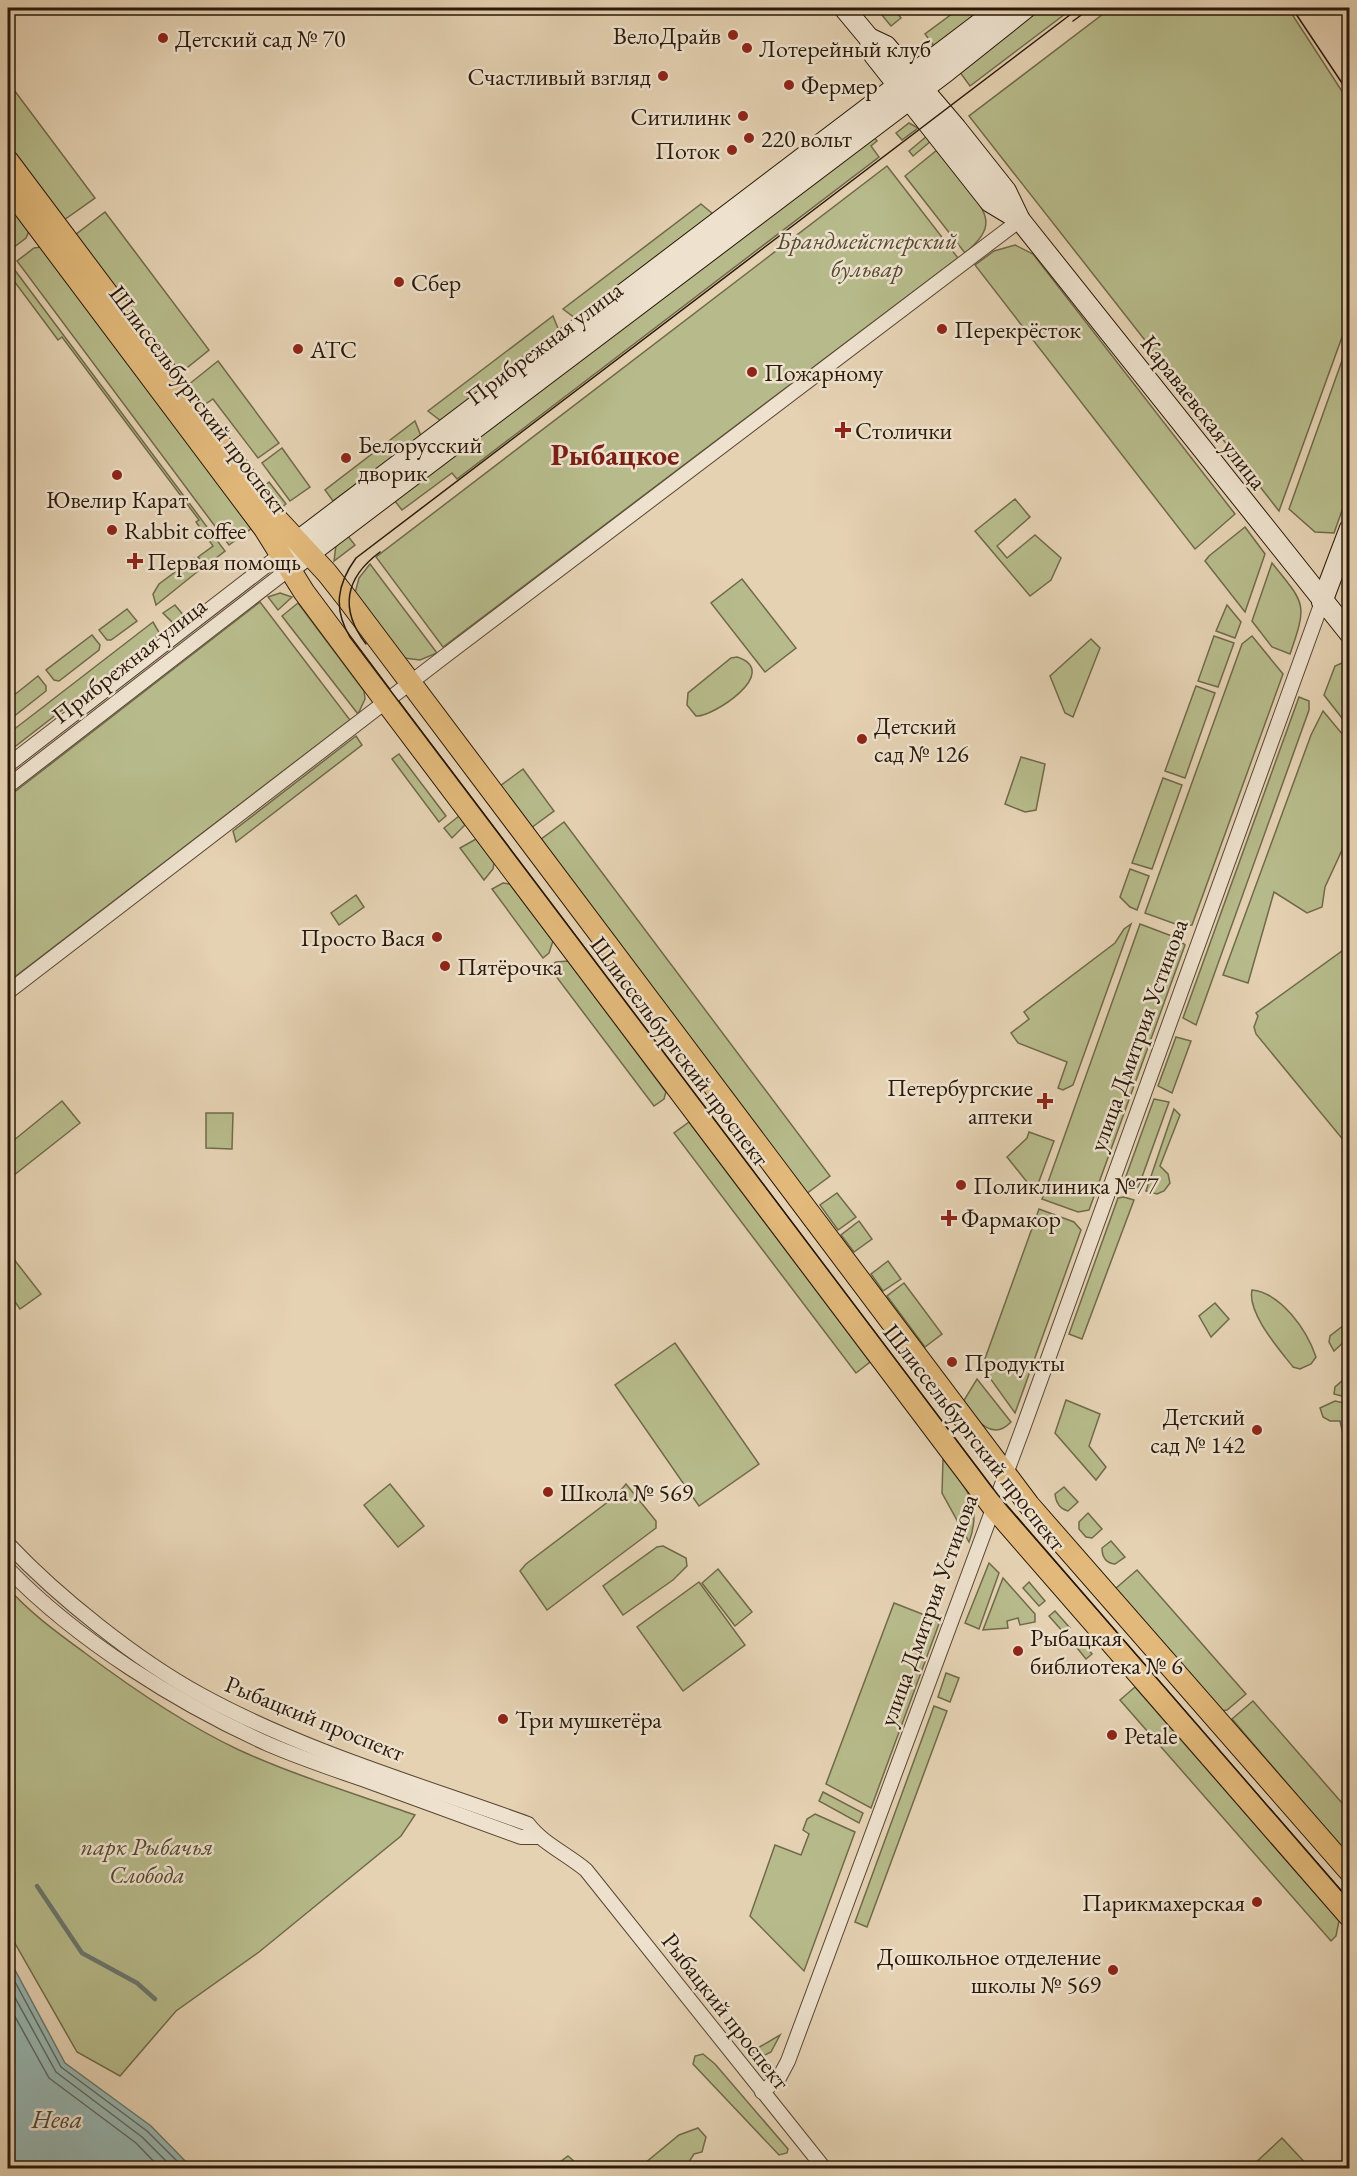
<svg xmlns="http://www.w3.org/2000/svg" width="1357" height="2176" font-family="'EB Garamond',serif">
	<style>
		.green { fill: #b7bb8b; stroke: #706a4a; stroke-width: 1.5 }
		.water { fill: #96b6b2; stroke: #6a776e; stroke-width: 1.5 }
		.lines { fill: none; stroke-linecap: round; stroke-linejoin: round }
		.shore { stroke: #60675e; stroke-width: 1.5 }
		.stream { stroke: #6a776e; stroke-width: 4.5 }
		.street-casing { stroke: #584634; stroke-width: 16 }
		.secondary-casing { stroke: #291809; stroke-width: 22 }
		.primary-casing { stroke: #291809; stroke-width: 23 }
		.street { stroke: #eee2ce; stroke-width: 14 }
		.secondary { stroke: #eee2ce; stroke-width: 20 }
		.primary { stroke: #e2b97a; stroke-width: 21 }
		.tram { stroke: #291809; stroke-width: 1.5 }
		.poi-dot { fill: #8f2418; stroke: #eee2ce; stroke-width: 2 }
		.labels { text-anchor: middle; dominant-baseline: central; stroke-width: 5; stroke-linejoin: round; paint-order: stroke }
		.poi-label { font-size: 24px; fill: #291809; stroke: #eee2ce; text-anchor: start }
		.park-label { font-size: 24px; font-style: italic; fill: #544930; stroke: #eee2ce }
		.street-label { font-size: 24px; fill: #291809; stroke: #eee2ce }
		.water-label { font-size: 26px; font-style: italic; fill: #4a473c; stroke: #eee2ce }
		.district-label { font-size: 30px; font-weight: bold; fill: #7a1f14; stroke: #eee2ce }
	</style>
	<rect width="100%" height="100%" fill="#e5d2b3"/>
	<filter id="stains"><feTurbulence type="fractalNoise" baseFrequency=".00333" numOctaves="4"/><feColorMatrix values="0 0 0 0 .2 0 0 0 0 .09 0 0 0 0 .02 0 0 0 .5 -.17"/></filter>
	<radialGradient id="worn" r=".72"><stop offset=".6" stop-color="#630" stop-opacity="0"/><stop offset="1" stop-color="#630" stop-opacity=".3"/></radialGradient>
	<g class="green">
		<path d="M876,8h17l8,10 -10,8z"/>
		<path d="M960,8h25l-51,38 -9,-12z"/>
		<path d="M1042,8h31l-103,78 -11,-15z"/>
		<path d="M1111,8h177l61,94 1,213 -71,196 -310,-395z"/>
		<path d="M8,82l87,116 -31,22 -56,-75z"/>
		<path d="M909,123l9,5 -16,12 -6,-7z"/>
		<path d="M873,136l4,5 -6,5 8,11 -422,322 -5,-6 -50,37 -8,-10z"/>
		<path d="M927,136l4,5 -18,15 -4,-5z"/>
		<path d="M937,150c10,13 20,25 30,37 22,29 29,40 -2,66l-60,-77z"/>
		<path d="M887,166l71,92 -515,389 -67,-90z"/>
		<path d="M8,202l21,29 -3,7 -16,12z"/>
		<path d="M701,204l12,10 -138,104 -12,-9z"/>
		<path d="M105,212l104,138 -26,21 -5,1 -103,-137z"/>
		<path d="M1015,245l18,9 202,260 -40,35 -220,-284 19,-14z"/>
		<path d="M41,247l211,281 -23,17 -212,-284 17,-13z"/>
		<path d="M11,265l214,286 -19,15 -8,-9 15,-11 -17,-24 3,-2 -137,-183 -4,3 -50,-67z"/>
		<path d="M553,316l6,15 -118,90 -13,-10z"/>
		<path d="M1349,341v150l-15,42 -19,-1 -26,-23z"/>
		<path d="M218,361l61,82 -21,15 -45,-59 -9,6 -16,-20z"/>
		<path d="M415,421l6,15 -88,65 -8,-11z"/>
		<path d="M282,448l28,39 -20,14 -28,-38z"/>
		<path d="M269,482l17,22 -5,4 -17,-22z"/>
		<path d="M1015,499l15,18 -33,29 10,12 28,-23 26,23 -10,22 -21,16 -55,-65z"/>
		<path d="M1245,527l20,27 -20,58 -40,-51 4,-5z"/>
		<path d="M347,535l8,10 -21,16 2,-16z"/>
		<path d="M194,558l8,10 -46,37 -3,-11 6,-10z"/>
		<path d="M1272,563c33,41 36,40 18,91l-18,-7 -20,-26z"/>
		<path d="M370,564l67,89 -17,7 -16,-2 -49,-65 4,-15z"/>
		<path d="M742,579l54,69 -31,24 -54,-69z"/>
		<path d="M280,593l12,4 -14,13 -10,-13z"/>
		<path d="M260,602l90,118 -342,262v-185z"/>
		<path d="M298,603l66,88 1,8 -7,15 -76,-98z"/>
		<path d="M175,605l9,11 -10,8 -11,-11z"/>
		<path d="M1227,605l14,17 -6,16 -19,-7z"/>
		<path d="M127,609l10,12 -26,19h-4l-8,-10z"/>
		<path d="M153,622l7,12 -152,118v-18z"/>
		<path d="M92,635l8,10 -1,5 -40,31 -5,-1 -8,-10z"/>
		<path d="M1214,636l20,7 -16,44 -20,-6z"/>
		<path d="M1252,636l31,38 -91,251 -11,1 -36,-13 97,-269z"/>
		<path d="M1091,639l9,9 -27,69 -8,-4 -15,-37z"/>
		<path d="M737,657c46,15 -26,61 -41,59l-9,-11 1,-12 43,-35z"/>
		<path d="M1349,660v67l-25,-32 11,-29z"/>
		<path d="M38,676l8,10v5l-38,30v-21z"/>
		<path d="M1196,686l19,7 -30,85 -20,-7z"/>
		<path d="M1299,697l10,4v9l-113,315 -13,-7z"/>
		<path d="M1323,711l26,31v93l-24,52 -3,20 -15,6 -33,-21 -26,91 -25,-8 88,-240z"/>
		<path d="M356,736l6,9 -126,97 -3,-11z"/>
		<path d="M399,754l47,62 -7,6 -47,-63z"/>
		<path d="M1021,757l24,7 -9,46 -11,2 -20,-8z"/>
		<path d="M523,769l31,42 -23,17 -31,-42z"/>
		<path d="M1163,778l19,7 -30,84 -20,-6z"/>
		<path d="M459,816l6,9 -13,13 -8,-10z"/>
		<path d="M564,822l266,354 -24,18 -266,-354z"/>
		<path d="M476,839l18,24 -1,6 -9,11 -24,-32z"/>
		<path d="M1130,869l19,7 -12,34 -7,-3 -10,-10z"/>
		<path d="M503,883l7,1 43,57 -4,12 -6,5 -51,-69z"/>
		<path d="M356,895l8,12 -25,18 -8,-12z"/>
		<path d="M1131,924l-58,161 -10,5 -5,-2 9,-26 -49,-19 -7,-10 18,-14 -5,-7 91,-69 9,-14z"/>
		<path d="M1140,924l37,14 8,7 -96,265 -11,2 -36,-13z"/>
		<path d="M1349,946v201l-93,-113 -2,-7 4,-11 -2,-3z"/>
		<path d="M568,961l98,131 -2,7 -10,7 -105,-139 7,-5z"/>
		<path d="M1176,1037l15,4 -19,52 -14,-7z"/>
		<path d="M1154,1099l15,3 -31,86 -13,-9z"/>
		<path d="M62,1101l18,22 -71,56 -1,-34z"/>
		<path d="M1174,1109l6,6 -20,51 8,8 2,9 -6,8 -7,3 -11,-3z"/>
		<path d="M206,1113h27l-1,36 -26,-1z"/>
		<path d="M689,1122l181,240 -14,11 -182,-240z"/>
		<path d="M1029,1132l25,9 -19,51 -28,-35 20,-19z"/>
		<path d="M837,1193l19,24 -18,13 -18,-25z"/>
		<path d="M1124,1197l10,3 -52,139 -13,-5 49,-136z"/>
		<path d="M1039,1209l35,13 7,8 -66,183 -33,-46z"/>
		<path d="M859,1221l13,18 -18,13 -13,-17z"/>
		<path d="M9,1253l32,41 -21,15 -12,-17z"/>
		<path d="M888,1261l13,18 -18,12 -12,-17z"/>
		<path d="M904,1283l38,51 -17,13 -38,-51z"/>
		<path d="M1252,1290c29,3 55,40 64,67l-5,7 -11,5 -7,-2c-14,-18 -46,-54 -41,-77z"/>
		<path d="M1215,1303l14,16 -18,18 -12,-21z"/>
		<path d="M1349,1321v16l-15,14 -5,-9 1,-6z"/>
		<path d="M675,1343l84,121 -60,42 -84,-121z"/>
		<path d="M1349,1375v23l-15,-4 1,-7z"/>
		<path d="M977,1379l34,43c-20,21 -36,-4 -48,-20z"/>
		<path d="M1066,1400l34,14 -11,32 17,21 -10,13 -41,-47z"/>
		<path d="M1335,1401l14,3v34l-6,-4 -3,-13h-10l-7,-4 -3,-9z"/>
		<path d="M943,1459c23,29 40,45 26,83l-27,-49z"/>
		<path d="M390,1484l34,42 -26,21 -34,-42z"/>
		<path d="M626,1484l30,37v7l-109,82 -27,-39 6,-7 91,-69z"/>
		<path d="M1064,1487l14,15 -10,9c-8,-2 -12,-8 -13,-17z"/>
		<path d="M1088,1513l14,16 -10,9 -6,-1 -7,-8v-7z"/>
		<path d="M1111,1541l14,16 -10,7c-9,-1 -13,-6 -13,-16z"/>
		<path d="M663,1546l23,12 1,8 -14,14 -50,35 -20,-29 54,-39z"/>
		<path d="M989,1563l10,10 -20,56 -14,-6z"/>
		<path d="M718,1569l34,43 -17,14 -33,-43z"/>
		<path d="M1137,1570l109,124 -19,16 -7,1 -105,-122z"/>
		<path d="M1003,1578l32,36v8l-15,3 -2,-7 -11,3 1,7 -25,2z"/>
		<path d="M699,1582l46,63 -62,46 -46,-64z"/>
		<path d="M1029,1582l16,19 -6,5 -16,-18z"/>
		<path d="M8,1588c22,25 50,45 77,65 48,36 99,71 154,97 57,26 117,44 176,65l-14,21 -142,116 -83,59 -56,65 -43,-24 -69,-121z"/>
		<path d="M894,1603l46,18 -69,187 -45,-24z"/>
		<path d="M1055,1611l15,17 -6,5 -15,-17z"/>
		<path d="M1079,1638l13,16 -6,5 -13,-16z"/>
		<path d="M946,1673l13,5 -9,24 -12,-5z"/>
		<path d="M1135,1687l204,234 -3,15 -5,5 -211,-241z"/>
		<path d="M1253,1701l96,110v45l-117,-137z"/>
		<path d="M934,1706l13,5 -80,216 -12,-5z"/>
		<path d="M823,1792l40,21 -4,10 -40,-22z"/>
		<path d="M815,1814l40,18 -51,139 -54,-55 25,-71 26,10 8,-21 -6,-4 4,-11z"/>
		<path d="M780,2035l-9,17 -6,3 -14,-3z"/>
		<path d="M703,2054l12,10 73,85 -1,4 -8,2 -86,-91 2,-8z"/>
		<path d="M698,2128l8,9 -4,15 -8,2 -9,14h-46l40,-33z"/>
		<path d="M1282,2138l28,30h-57l-2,-1z"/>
		<path d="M568,2156l14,12h-30z"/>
	</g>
	<path class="water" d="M8,1957l57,106 86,63 41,42h-184z"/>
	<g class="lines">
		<g class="shore">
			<path d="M8,1969l53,98 86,64 37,37"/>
			<path d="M8,1985l48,87 86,65 31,31"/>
			<path d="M8,2004l41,74 87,65 24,25"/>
		</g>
		<path class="stream" d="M37,1886l45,67 55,30 18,16"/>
		<g class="street-casing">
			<g id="street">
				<path d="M8,765l272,-210"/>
				<path d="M8,786l281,-217"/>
				<path d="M8,992l437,-336 575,-436"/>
				<path d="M8,1544c50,53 129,116 193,151 102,56 217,89 327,129 14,19 39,30 58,46l238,298"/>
				<path d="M8,1569c69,71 169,134 260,175 30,13 62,24 94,35 53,19 106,39 159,58h16"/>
				<path d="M762,2092l17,-14 9,-17 235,-633 299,-826"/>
			</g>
		</g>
		<g class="secondary-casing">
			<g id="secondary">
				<path d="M844,8l25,30 5,17 116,147 30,18"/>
				<path d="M869,38l17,8 70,82 50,63 14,29 330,414"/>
				<path d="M286,550l714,-542"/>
				<path d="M289,569l658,-498 79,-63"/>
				<path d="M1322,602l28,-74"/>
			</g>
		</g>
		<g class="primary-casing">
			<g id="primary">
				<path d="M8,161l268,357 51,55 22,28 680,904 321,367"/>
				<path d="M8,187l256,341 40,64 82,110 607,805 357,410"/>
			</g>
		</g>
		<use href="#street" class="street"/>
		<use href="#secondary" class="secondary"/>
		<use href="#primary" class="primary"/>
		<g class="tram">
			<path d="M1079,8l-723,550c-19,26 -23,51 -6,79l648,858 352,406"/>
			<path d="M1292,8l58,87"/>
			<path d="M1073,21l18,-13"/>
			<path d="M366,644c-27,-35 -21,-66 14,-92"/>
		</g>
	</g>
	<g class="poi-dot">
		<circle cx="733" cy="35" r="6"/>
		<circle cx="163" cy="38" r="6"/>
		<circle cx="747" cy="48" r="6"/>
		<circle cx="663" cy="76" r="6"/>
		<circle cx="789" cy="85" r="6"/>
		<circle cx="743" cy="116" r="6"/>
		<circle cx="749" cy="138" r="6"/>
		<circle cx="732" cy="150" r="6"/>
		<circle cx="399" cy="282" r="6"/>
		<circle cx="942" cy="329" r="6"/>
		<circle cx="298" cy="349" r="6"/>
		<circle cx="752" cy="372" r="6"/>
		<path d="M840 421h6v6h6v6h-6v6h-6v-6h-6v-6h6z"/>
		<circle cx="346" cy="458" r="6"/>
		<circle cx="117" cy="475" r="6"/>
		<circle cx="112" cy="530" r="6"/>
		<path d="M132 552h6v6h6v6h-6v6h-6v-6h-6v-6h6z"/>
		<circle cx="862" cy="739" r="6"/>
		<circle cx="437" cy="937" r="6"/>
		<circle cx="445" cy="966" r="6"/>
		<path d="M1042 1092h6v6h6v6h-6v6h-6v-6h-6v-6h6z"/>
		<circle cx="961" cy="1185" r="6"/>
		<path d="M946 1209h6v6h6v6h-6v6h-6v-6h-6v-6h6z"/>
		<circle cx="952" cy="1362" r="6"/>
		<circle cx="1257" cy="1430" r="6"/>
		<circle cx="548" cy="1492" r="6"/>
		<circle cx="1018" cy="1651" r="6"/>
		<circle cx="503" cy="1719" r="6"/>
		<circle cx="1112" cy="1735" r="6"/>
		<circle cx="1257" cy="1902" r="6"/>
		<circle cx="1113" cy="1970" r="6"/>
	</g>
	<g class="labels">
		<g class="poi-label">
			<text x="721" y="35" text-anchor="end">ВелоДрайв</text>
			<text x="175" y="38">Детский сад № 70</text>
			<text x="759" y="48">Лотерейный клуб</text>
			<text x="651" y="76" text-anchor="end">Счастливый взгляд</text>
			<text x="801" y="85">Фермер</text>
			<text x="731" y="116" text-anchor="end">Ситилинк</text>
			<text x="761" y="138">220 вольт</text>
			<text x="720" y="150" text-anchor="end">Поток</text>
			<text x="411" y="282">Сбер</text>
			<text x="954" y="329">Перекрёсток</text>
			<text x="310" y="349">АТС</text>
			<text x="764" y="372">Пожарному</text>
			<text x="855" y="430">Столички</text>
			<text x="358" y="444">Белорусский<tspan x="358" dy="28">дворик</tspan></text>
			<text x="117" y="499" text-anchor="middle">Ювелир Карат</text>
			<text x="124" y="530">Rabbit coffee</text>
			<text x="147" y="561">Первая помощь</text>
			<text x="874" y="725">Детский<tspan x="874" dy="28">сад № 126</tspan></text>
			<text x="425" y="937" text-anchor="end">Просто Вася</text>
			<text x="457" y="966">Пятёрочка</text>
			<text x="1033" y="1087" text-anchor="end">Петербургские<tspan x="1033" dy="28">аптеки</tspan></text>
			<text x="973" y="1185">Поликлиника №77</text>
			<text x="961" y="1218">Фармакор</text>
			<text x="964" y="1362">Продукты</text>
			<text x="1245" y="1416" text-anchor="end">Детский<tspan x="1245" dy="28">сад № 142</tspan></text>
			<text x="560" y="1492">Школа № 569</text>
			<text x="1030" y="1637">Рыбацкая<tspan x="1030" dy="28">библиотека № 6</tspan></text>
			<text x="515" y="1719">Три мушкетёра</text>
			<text x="1124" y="1735">Petale</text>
			<text x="1245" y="1902" text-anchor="end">Парикмахерская</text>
			<text x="1101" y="1956" text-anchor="end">Дошкольное отделение<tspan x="1101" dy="28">школы № 569</tspan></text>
		</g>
		<g class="park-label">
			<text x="867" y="240">Брандмейстерский<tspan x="867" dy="28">бульвар</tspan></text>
			<text x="147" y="1846">парк Рыбачья<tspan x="147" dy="28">Слобода</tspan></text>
		</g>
		<g class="street-label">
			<text transform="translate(544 343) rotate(-37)">Прибрежная улица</text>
			<text transform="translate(199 400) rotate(53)">Шлиссельбургский проспект</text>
			<text transform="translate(1204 412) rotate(52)">Караваевская улица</text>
			<text transform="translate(129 660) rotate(-38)">Прибрежная улица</text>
			<text transform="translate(1138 1035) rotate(-70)">улица Дмитрия Устинова</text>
			<text transform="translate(680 1051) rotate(53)">Шлиссельбургский проспект</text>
			<text transform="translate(975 1437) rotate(52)">Шлиссельбургский проспект</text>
			<text transform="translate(928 1610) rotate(-70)">улица Дмитрия Устинова</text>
			<text transform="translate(315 1718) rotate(22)">Рыбацкий проспект</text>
			<text transform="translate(726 2011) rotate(52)">Рыбацкий проспект</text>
		</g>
		<g class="water-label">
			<text x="57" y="2119">Нева</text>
		</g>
		<g class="district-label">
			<text x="615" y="454">Рыбацкое</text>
		</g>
	</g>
	<rect width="1357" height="2176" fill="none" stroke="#e5d2b3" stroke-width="30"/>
	<rect x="9" y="9" width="1339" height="2158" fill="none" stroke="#291809" stroke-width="3"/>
	<rect x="15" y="15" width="1327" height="2146" fill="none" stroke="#291809" stroke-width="1.5"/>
	<rect width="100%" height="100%" filter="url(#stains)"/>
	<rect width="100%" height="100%" fill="url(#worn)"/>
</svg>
